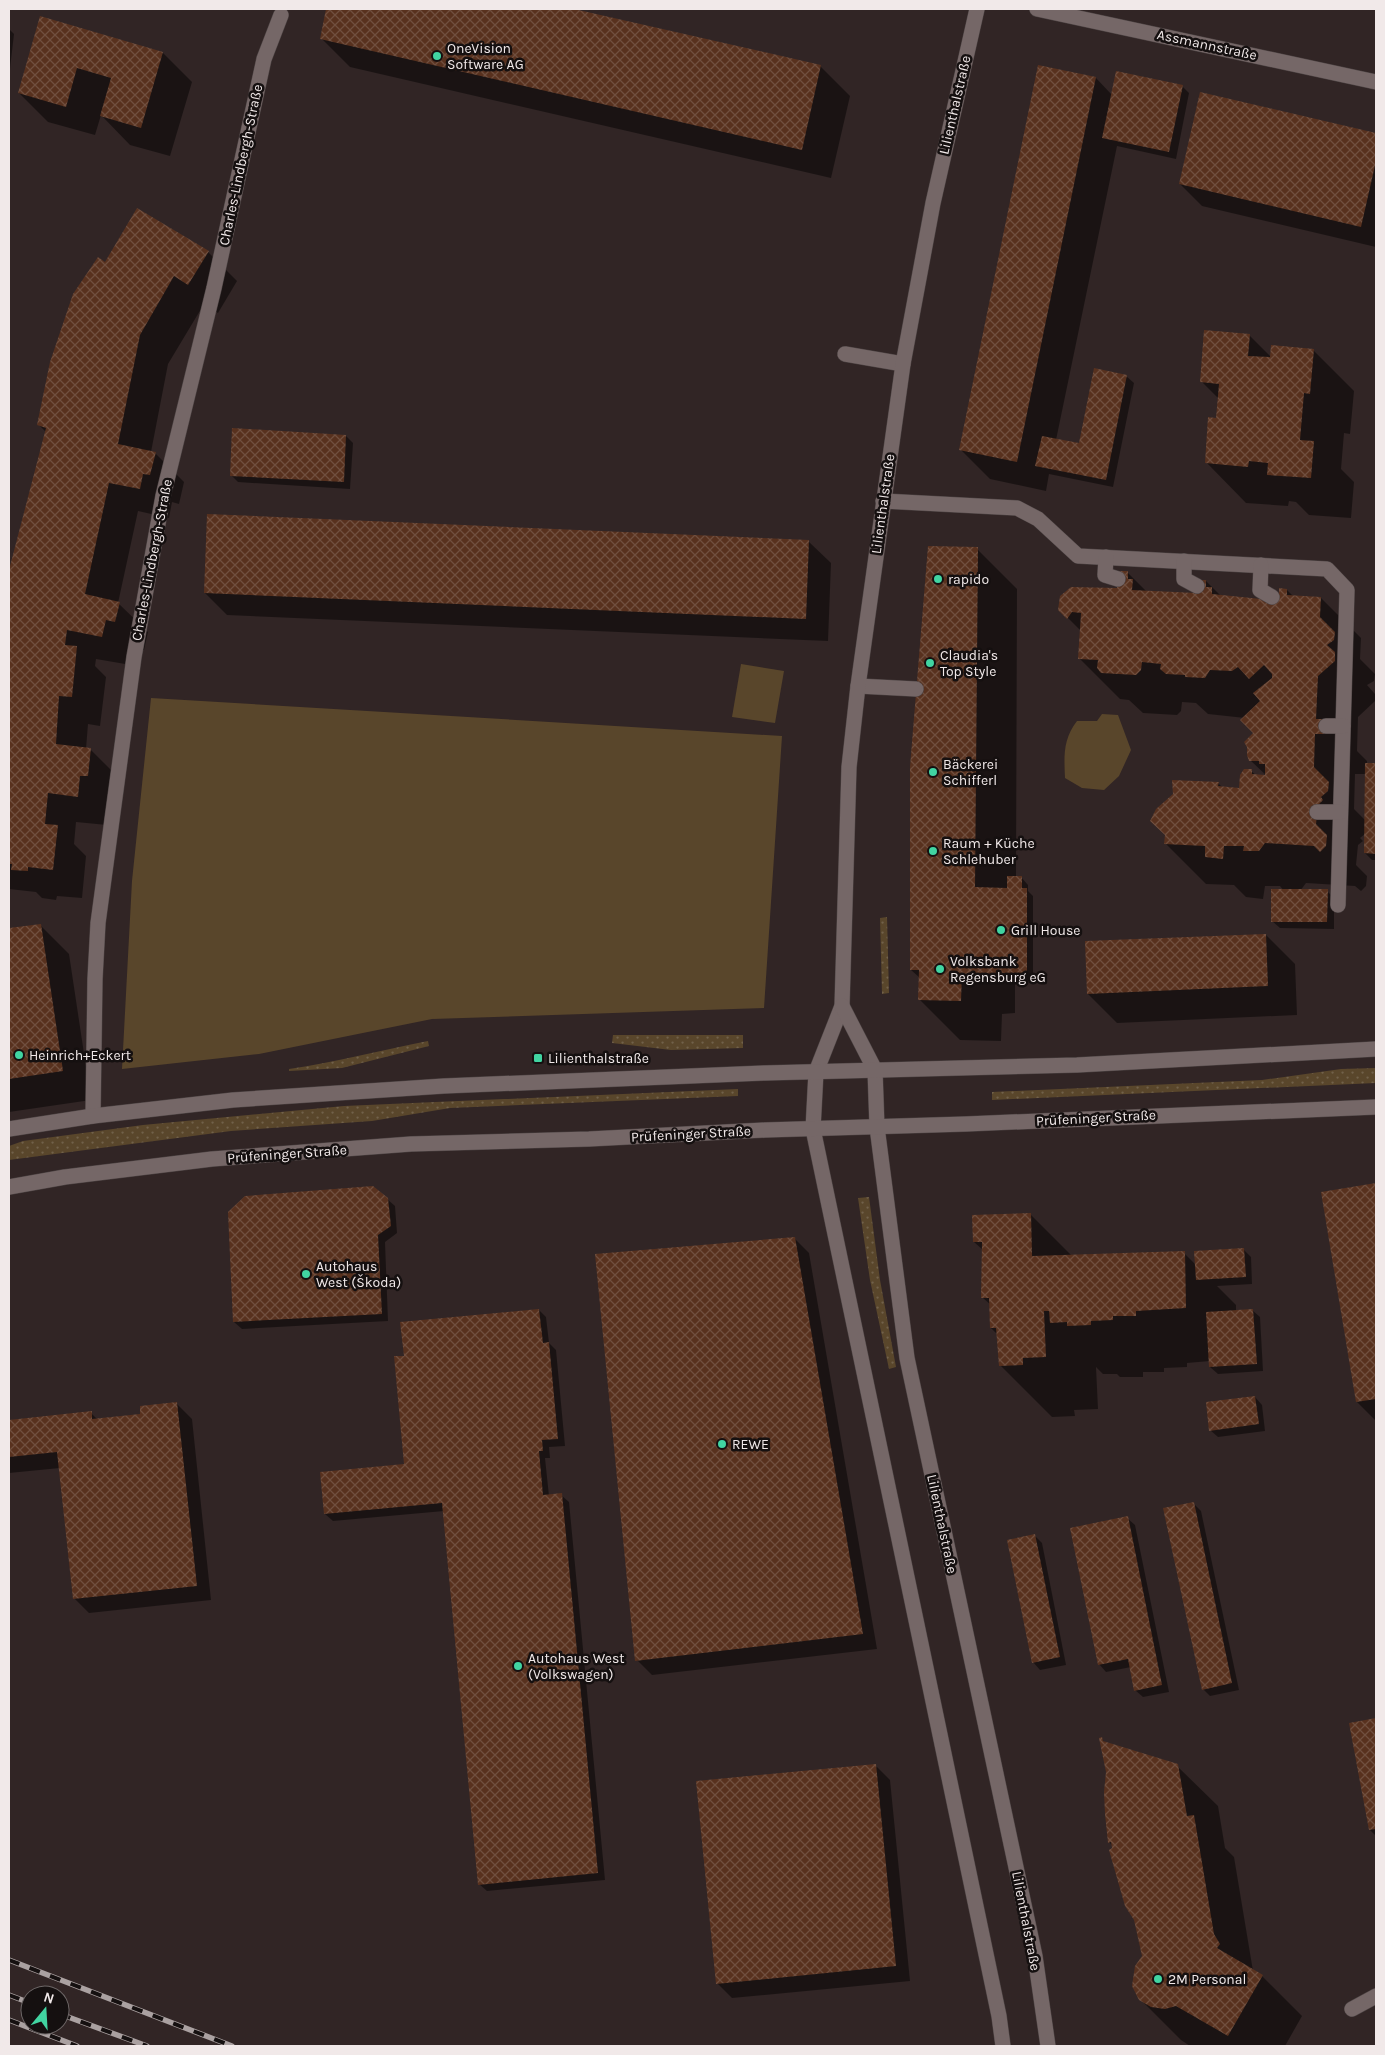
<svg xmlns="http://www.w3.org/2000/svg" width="1385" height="2055" font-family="Karla,sans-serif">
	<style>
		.grass { fill: url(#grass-dots) }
		.park { fill: #59462b }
		.shadow { fill: #0007; fill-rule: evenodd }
		.building { fill: url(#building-cross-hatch) }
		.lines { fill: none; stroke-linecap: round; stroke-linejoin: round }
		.service-casing { stroke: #4c4343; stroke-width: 16 }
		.minor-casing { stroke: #4c4343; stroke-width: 16 }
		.tertiary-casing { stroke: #4c4343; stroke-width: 16 }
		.service { stroke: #756767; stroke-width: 15 }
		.minor { stroke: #756767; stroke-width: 15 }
		.tertiary { stroke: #756767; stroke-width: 15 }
		.rail-casing { stroke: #aaa1a1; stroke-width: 5.5 }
		.rail { stroke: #151010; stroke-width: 4; stroke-dasharray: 11; stroke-linecap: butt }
		.poi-dot { fill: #41d4a1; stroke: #151010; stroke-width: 2 }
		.labels { text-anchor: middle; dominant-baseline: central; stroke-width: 5; stroke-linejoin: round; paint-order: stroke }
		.street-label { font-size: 14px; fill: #f1e9e9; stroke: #151010 }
		.poi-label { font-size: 14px; fill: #f1e9e9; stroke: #151010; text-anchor: start }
	</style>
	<defs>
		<pattern id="grass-dots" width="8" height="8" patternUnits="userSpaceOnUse" patternTransform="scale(1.25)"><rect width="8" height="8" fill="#59462b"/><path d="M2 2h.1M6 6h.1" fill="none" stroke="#71614a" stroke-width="1.8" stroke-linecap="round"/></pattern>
		<pattern id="building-cross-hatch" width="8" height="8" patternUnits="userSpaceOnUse" patternTransform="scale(1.25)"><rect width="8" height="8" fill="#58311e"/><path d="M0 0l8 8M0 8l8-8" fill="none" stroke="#704f3f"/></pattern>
	</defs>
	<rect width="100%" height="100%" fill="#312525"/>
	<g class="grass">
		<path d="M887,917l2,76 -7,1 -2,-76z"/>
		<path d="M613,1035h130v13l-72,2 -59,-7z"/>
		<path d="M428,1041l1,5 -87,22 -53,3v-2c47,-7 93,-19 139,-28z"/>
		<path d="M1376,1068v15l-384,17v-8l270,-12 79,-11z"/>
		<path d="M738,1089v7l-288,12 -78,13 -141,10 -222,29v-14l14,-5 120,-16 201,-19z"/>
		<path d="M869,1197l11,83 16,87 -7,2 -19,-89 -12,-82z"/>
	</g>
	<g class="park">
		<path d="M741,664l43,7 -9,52 -43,-6z"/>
		<path d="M151,698l631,38 -18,272 -332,11 -173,35 -137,15 10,-188z"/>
		<path d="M1102,714l16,1 13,35 -12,26 -15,14 -22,-2 -17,-10c-1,-22 -2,-39 12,-57h20z"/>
	</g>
	<g class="shadow">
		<path d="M328,9h241l251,57 30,30 -19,82 -481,-111 -29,-29z"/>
		<path d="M41,17l122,36 29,29 -22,74 -40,-11 -29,-30 -6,20 -47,-13 -29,-29z"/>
		<path d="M9,29l5,5 -5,43z"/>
		<path d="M1096,78l16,17 70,-9 7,7 -13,66 -59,-13 -61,294 24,4 46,-68 8,7 -21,104 -64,-13 -3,17 -56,-12 -29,-29z"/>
		<path d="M1201,93l175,41v113l-174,-41 -22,-22z"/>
		<path d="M208,252l29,29 -19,32 -14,-9 -36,60 -17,88 4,1 29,29 -5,22 -7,-2 -3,16 -31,-7 -20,92 30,29 -4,18 -9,-1 -4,16 -35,-6 -1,7 11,11 -6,49 -12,-2 -2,25h4l29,29 -12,47 -31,-3 -2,22 12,12 -4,42 -25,-2 -1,4 -14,-2 -6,-6 -27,-3v-314l37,-143 -7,-7 67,-161z"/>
		<path d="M1249,335l22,22 42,-7 41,41 -4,43 -6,-1 -3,36 13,13 -3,36 -42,-3 -13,-13 -7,-1 -1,5 -42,-3 -40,-41 11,-43 2,-20 -18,-18z"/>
		<path d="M346,436l7,7 -3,46 -112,-7 -7,-7z"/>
		<path d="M808,541l23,22 -3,78 -601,-26 -22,-22z"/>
		<path d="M977,549l40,40 -1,288h5l7,8v6l5,5v84h-18v33l-13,1 -1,27 -41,-1 -40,-40v-22l-9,-8z"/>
		<path d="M1128,573l19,19 51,3 8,-14 15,15 52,5 14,-11 7,7 27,1 40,40 -1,21 15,15 -1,7 -7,4 8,9v7l-17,16 -1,34 10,10v3h9v96h-4l-7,-7v-19l-5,4 3,3 -5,4 -2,20 11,11 -1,10 -5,5 -6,-5 -49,-3 -6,8h27l7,7v31l-54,-1 -8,-7 12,-30 -4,-5h-15l-2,13 -17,-2 -12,-12 -28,-1 -40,-40 52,-61 5,5 17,1 11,-18 6,5 11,1 -18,-17 5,-27 -10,-15 -37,-4 -12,-11 -14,-1 -1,9 -4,4 -34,-2 -14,-13 -9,-1 -40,-40 1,-28 -21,-21 58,-20zM1355,774h11v47l-12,-12z"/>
		<path d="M40,925l29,29 22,146 -82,12v-182z"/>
		<path d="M1266,935l29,29 2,51 -180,8 -29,-29z"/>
		<path d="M1376,1185v236l-19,-19 -34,-209z"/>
		<path d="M387,1199l8,7 2,27 -12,9 3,79 -146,8 -8,-7z"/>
		<path d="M1030,1214l42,42 112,-3 12,12 48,-15 7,7 1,27 -35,2 19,19v6l16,-1 8,7 3,54 -45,3 -8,-7v-6l-23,2v4l-23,1v4h-21v5h-23l-3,-3h-14l-7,-7 2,42 -24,1 1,6 -23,1 -52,-52 -2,-30 -7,-7v-23l-8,-7v-48l-9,-8z"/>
		<path d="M794,1238l15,15 68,396 -225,26 -15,-15z"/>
		<path d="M539,1310l7,7 3,26 7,7 9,96 -16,1 1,11h-5l4,38 12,-1 8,7 36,378 -118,11 -8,-7 -35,-373 -111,10 -8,-7 -3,-41 84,-8 -1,-108z"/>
		<path d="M1255,1397l7,8 3,26 -47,6 -8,-7z"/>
		<path d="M177,1404l15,15 19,181 -122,13 -15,-15 -14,-130 -51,5v-52l82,-8 7,7 44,-5z"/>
		<path d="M1194,1504l7,7 38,179 -29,6 -7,-7z"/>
		<path d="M1127,1518l8,7 34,167 -26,5 -8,-7 -4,-23 -25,5 -7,-8z"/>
		<path d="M1035,1536l7,7 24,122 -26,5 -7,-8z"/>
		<path d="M1376,1720v116l-6,-6 -19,-106z"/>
		<path d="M1101,1739l6,5 70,22 41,40 7,42 9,9 19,114 9,5 40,40 -17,30h-95l-9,-6 -41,-41 3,-42 -8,-37 -22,-74 -4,-4 -2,-70z"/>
		<path d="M875,1765l15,15 20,201 -178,17 -15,-15z"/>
	</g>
	<g class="building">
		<path d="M326,9h248l247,56 -19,85 -482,-111z"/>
		<path d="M40,16l123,36 -22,76 -41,-12 11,-38 -34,-10 -11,39 -48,-14z"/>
		<path d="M1038,65l58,12 -79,385 -58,-12z"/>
		<path d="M1116,71l67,14 -14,67 -67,-14z"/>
		<path d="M1200,92l176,41v28l-15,66 -182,-43z"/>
		<path d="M137,208l72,43 -21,34 -14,-9 -34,59 -22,109 38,8 -6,23 -7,-1 -3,15 -31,-6 -24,111 35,8 -5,20 -9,-2 -4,17 -35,-7 -2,15 12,1 -5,51 -13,-1 -3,48 35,4 -3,28h-8l-2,21 -30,-4 -3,31 13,1 -5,45 -25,-3v4l-17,-1 1,-6h-3v-294l37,-142 -9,-3 13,-63 23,-68 25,-37 7,5z"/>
		<path d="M1204,330l46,4 -2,22 22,1 1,-12 43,4 -4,45 -6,-1 -4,47 14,1 -3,37 -44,-3 1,-12 -19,-2 -1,6 -43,-4 3,-46 8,1 3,-34 -19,-2z"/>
		<path d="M1094,368l33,7 -21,105 -71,-14 7,-30 37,7z"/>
		<path d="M232,428l114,7 -2,47 -114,-6z"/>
		<path d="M207,514l602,26 -3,79 -602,-26z"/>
		<path d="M928,546l50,1 -3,340 32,1v-12h15v12h5v85l-65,1 -1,27 -43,-1 1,-30h-9v-203z"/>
		<path d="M1118,571h10v8h5l-1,11 64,3 1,-13h9v7h6v7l59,6 1,-6h7v-6l8,1v6l34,2 -1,20 15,15 -1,8 -7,5 8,7v9l-17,15 -2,43h11l-1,15h-11l-1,33 15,15 -1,9 -7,6 2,3 -5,5 -2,19 11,11 -1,11 -6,6 -6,-6 -49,-3 -6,8h-16l1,-5h-20l-1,13 -18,-2v-11l-41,-2 1,-9 -15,-14 6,-12 17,-15 -1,-14 47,2 -1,4 21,2 1,-13 4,-6h8v5l13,1v-11h-6v-3h-10l-2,-6v-8l-3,-5 9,-9 -13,-13 20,-19 -7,-8 19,-15v-4l-8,-9 -15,14 -11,-12 -6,4 -22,-1 -5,8 -20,-1v-2l-19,-1 -6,-5 1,-5 -19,-2 -1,8 -5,5 -35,-2 -4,-5 1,-8 -20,-1 3,-46 -9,-1 -5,7 -9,-9 2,-14 11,-9 46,1z"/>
		<path d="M1365,763h11v91l-12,-1z"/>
		<path d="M1271,889h57l-1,33h-56z"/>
		<path d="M41,924l22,147 -54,8v-151z"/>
		<path d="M1266,934l2,52 -181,8 -2,-53z"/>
		<path d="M1376,1183v216l-20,3 -35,-210z"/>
		<path d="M373,1186l15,12 3,28 -13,9 4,79 -149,8 -5,-110 17,-16z"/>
		<path d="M1031,1213l1,43 153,-5 1,57 -50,3v5h-23v4l-22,1v4l-24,1v-4l-17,1 -1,-12h-5l2,46 -23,1v7l-24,1 -3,-38h-6l-1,-30h-8l1,-56h-9l-1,-27z"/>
		<path d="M795,1237l68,397 -228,27 -40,-407z"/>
		<path d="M1244,1248l2,29 -50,3 -2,-29z"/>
		<path d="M539,1309l4,34 6,-1 9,97 -16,1 1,11h-4l4,44 19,-2 36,380 -120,12 -36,-382 -118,11 -4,-42 84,-8 -10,-108h10l-4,-34z"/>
		<path d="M1253,1309l4,55 -48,3 -3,-55z"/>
		<path d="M1255,1396l4,28 -50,7 -3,-29z"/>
		<path d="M177,1402l20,184 -124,13 -16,-147 -48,5v-37l83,-9v8l48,-5v-8z"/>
		<path d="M1194,1502l38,181 -30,7 -39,-182z"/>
		<path d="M1128,1516l34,169 -28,6 -6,-32 -30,6 -28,-137z"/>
		<path d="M1035,1534l25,123 -28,6 -25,-123z"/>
		<path d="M1376,1718v111l-7,1 -20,-107z"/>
		<path d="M1102,1737l1,4 75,23 9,52 7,-1 20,119 6,10 -3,4 46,27 -35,61 -52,-30 -11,3 -14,-2 -12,-7 -7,-14 3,-20 7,-10 -8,-36 -9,-14 -16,-56 3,-2 -1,-6 -3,1 -3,-29 -1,-22 2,-20 -7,-34z"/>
		<path d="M876,1764l20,202 -180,18 -20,-203z"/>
	</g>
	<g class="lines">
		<g class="service-casing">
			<g id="service">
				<path d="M845,354l58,10"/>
				<path d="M883,501l134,7 21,11 40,37 249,13 20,21 -9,315"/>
				<path d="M1106,557l-1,18 13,4"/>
				<path d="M1184,561v18l13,7"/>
				<path d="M1261,565l-1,25 12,7"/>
				<path d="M858,686l58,3"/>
				<path d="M1326,726h17"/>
				<path d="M1317,812h23"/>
			</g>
		</g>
		<g class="minor-casing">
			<g id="minor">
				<path d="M1037,9l339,73"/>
				<path d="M93,1116l2,-137 3,-56 36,-266 29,-161 51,-208 50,-229 17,-44"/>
				<path d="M1352,2009l24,-13"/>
			</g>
		</g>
		<g class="tertiary-casing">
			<g id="tertiary">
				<path d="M977,9l-44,194 -30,161 -45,322 -9,81 -7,239 -26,66 -3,57 186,887 4,30"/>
				<path d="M842,1006l33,64 2,57 30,231 128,598 13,90"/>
				<path d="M9,1129l84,-13 140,-16 211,-14 320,-13 313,-8 299,-16"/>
				<path d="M9,1187l56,-10 147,-18 199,-15 178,-5 176,-9 201,-6 410,-17"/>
			</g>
		</g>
		<use href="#service" class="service"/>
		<use href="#minor" class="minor"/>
		<use href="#tertiary" class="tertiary"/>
		<g class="rail-casing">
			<g id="rail">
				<path d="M9,1960l223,86"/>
				<path d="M9,1995l21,8"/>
				<path d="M60,2014l87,32"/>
				<path d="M9,2020l68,26"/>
			</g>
		</g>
		<use href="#rail" class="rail"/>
	</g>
	<g class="poi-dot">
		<circle cx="437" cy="56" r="5"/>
		<circle cx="938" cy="579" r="5"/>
		<circle cx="930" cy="663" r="5"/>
		<circle cx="933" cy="772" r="5"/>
		<circle cx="933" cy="851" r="5"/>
		<circle cx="1001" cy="930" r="5"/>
		<circle cx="940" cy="969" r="5"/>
		<circle cx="19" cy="1055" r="5"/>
		<rect x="533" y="1053" width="10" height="10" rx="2.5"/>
		<circle cx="306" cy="1274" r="5"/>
		<circle cx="722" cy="1444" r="5"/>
		<circle cx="518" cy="1666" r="5"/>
		<circle cx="1158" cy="1979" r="5"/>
	</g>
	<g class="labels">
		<g class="street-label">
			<text transform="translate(1207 45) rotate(12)">Assmannstraße</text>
			<text transform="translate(955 105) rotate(-77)">Lilienthalstraße</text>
			<text transform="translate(241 165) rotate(-78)">Charles-Lindbergh-Straße</text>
			<text transform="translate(883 504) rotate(-82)">Lilienthalstraße</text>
			<text transform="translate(152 560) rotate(-79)">Charles-Lindbergh-Straße</text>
			<text transform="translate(1096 1118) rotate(-3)">Prüfeninger Straße</text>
			<text transform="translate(691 1134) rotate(-3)">Prüfeninger Straße</text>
			<text transform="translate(287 1154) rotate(-4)">Prüfeninger Straße</text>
			<text transform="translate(942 1524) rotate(78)">Lilienthalstraße</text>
			<text transform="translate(1026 1921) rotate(79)">Lilienthalstraße</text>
		</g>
		<g class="poi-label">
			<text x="447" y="48">OneVision<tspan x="447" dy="16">Software AG</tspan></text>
			<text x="948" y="579">rapido</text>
			<text x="940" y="655">Claudia's<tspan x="940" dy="16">Top Style</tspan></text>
			<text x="943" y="764">Bäckerei<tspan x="943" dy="16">Schifferl</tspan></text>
			<text x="943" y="843">Raum + Küche<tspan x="943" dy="16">Schlehuber</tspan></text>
			<text x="1011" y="930">Grill House</text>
			<text x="950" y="961">Volksbank<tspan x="950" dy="16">Regensburg eG</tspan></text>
			<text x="29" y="1055">Heinrich+Eckert</text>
			<text x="548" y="1058">Lilienthalstraße</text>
			<text x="316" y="1266">Autohaus<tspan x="316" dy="16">West (Škoda)</tspan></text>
			<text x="732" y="1444">REWE</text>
			<text x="528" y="1658">Autohaus West<tspan x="528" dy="16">(Volkswagen)</tspan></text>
			<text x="1168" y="1979">2M Personal</text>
		</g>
	</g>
	<rect width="1385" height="2055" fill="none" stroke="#f1e9e9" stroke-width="20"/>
	<g transform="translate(45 2010) rotate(18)"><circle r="24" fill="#151010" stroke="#6d6767"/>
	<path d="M0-4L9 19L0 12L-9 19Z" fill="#41d4a1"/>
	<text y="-8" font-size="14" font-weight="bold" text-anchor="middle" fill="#f1e9e9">N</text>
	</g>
</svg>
